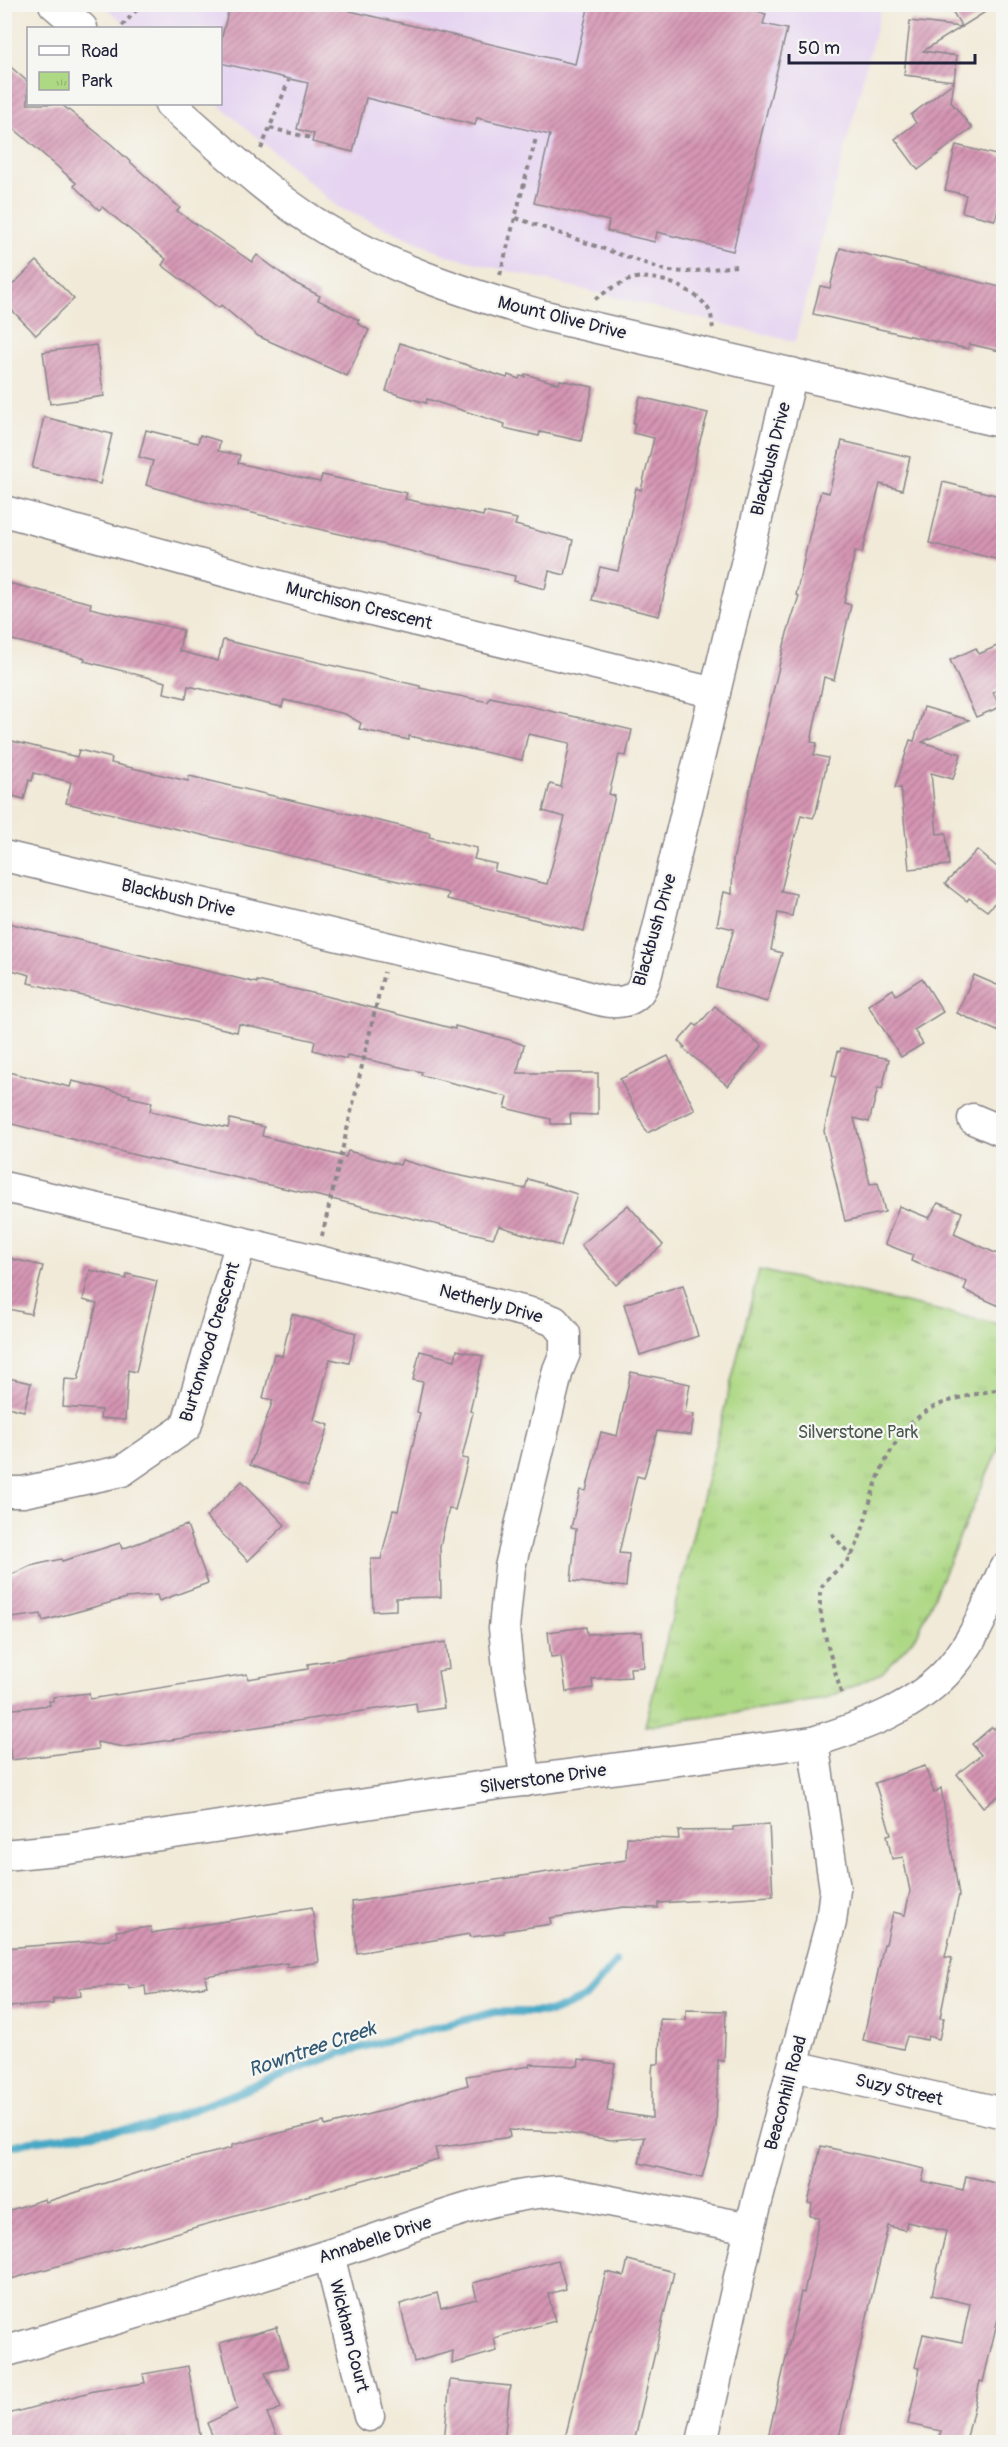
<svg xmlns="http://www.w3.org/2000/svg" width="1008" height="2447" font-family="Pangolin,sans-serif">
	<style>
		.built { fill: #e5d3f1 }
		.park { fill: url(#park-tufts); stroke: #687d60; stroke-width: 1.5 }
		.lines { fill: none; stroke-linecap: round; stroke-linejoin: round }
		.stream { stroke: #47a8c6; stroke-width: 8 }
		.building { fill: url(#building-hatch) }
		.street-casing { stroke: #8a868a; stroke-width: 33 }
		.path { stroke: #8a868a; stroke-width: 4; stroke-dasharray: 4.5 4.5; stroke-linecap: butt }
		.street { stroke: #fff; stroke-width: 30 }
		.labels { text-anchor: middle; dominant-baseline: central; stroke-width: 4.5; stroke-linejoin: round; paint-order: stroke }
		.street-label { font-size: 18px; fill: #22223b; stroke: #f6f6f2 }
		.park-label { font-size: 18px; fill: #4c5951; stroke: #f6f6f2 }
		.water-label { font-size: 20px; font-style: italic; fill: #315873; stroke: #f6f6f2 }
	</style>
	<defs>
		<pattern id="park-tufts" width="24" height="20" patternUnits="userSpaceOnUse" patternTransform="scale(1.5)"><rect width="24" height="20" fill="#add884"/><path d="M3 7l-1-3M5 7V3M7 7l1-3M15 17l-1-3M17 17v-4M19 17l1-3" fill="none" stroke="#95b973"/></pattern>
		<pattern id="building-hatch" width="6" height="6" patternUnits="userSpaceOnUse" patternTransform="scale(1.5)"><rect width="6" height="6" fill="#d595b3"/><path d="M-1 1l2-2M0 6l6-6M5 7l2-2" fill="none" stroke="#ac7993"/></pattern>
	</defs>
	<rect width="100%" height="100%" fill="#f6f6f2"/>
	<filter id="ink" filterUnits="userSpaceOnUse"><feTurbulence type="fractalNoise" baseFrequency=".0167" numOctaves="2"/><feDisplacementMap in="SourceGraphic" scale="12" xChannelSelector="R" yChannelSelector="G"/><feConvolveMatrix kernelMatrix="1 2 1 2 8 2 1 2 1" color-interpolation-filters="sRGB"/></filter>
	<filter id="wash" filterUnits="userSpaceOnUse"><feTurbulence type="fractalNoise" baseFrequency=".008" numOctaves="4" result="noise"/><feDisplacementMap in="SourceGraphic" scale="24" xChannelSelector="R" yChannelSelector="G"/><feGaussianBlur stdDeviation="1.35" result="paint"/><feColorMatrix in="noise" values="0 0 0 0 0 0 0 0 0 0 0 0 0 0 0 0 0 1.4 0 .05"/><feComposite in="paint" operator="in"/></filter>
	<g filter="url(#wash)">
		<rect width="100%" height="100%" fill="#f1ead8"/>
		<path class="built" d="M111,4l771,1 -87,337 -346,-86 -111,-49 -120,-103h2v-76h-89l-23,-18z"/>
		<path class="park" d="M759,1270l244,55v113l-86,197 -35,38 -57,26 -180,27z"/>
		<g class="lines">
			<path class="stream" d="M4,2148l28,-7 118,-15 191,-73 154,-41h57l33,-14 31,-36"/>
		</g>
		<g id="blocks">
			<g class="building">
				<path d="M230,4h122l-2,7 225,53 14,-60h139l38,10 -3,10 24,5 -54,222 -76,-19 -2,10 -48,-11 2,-10 -75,-18 16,-68 -73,-17 -2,7 -109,-27 -13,54 -41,-10 2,-8 -17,-5 11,-46 -88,-20v-19z"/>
				<path d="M948,4h50l-75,47 34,5 -3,25 -50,-6 6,-54 52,6z"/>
				<path d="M4,61l24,21v22h33l50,40 69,64 -3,3 75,51 5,-7 36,27 27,14 -2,4 41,20 -2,3 12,7 -22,46 -89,-40 -37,-31 -2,3 -57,-43 4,-6 -64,-52 -3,3 -25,-24 2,-3 -72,-63z"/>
				<path d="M954,82l-3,20 21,26 -54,42 -23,-31 21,-16 -5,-8z"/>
				<path d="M956,145l48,12v35l-9,28 -33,-8 4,-17 -21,-5z"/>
				<path d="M840,248l164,40v64l-35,-8 -1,5 -155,-35 7,-28 10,2z"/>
				<path d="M37,261l37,38 -38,36 -32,-33v-9z"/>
				<path d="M400,343l107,35 1,-3 11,4 1,-3 5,1v-3l34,10 1,-4 33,7 -12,54 -41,-9 -1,4 -35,-8 1,-4 -78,-25 -1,4 -40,-12z"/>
				<path d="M96,345l8,51 -54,8 -7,-52z"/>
				<path d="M640,397l68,16 -11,38 -38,165 -67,-16 8,-33 18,4 18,-83 5,2 13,-52 -21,-5 2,-9 -2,-1z"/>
				<path d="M44,417l68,17 -12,50 -68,-16z"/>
				<path d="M146,430l52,13 2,-8 20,6 -2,10 22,4 -2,8 82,19 2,-7 85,18 -2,6 78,17 1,-4 33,7 -2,6 58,15 -8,35 -16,-4 -4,18 -31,-8 1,-5 -317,-76 -52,-15 7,-24 -14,-4z"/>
				<path d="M842,441l68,16 -8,33 -22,-6 -18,69 -7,-2 -11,52 7,2 -17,75 -10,-3 -13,65 6,1 -3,12 14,3 -12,54 -3,6 -12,-3 -5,21 -1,-1 -14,56 15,3 -4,22 -14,-3 -7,37 11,3 -15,49 -51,-15 18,-58 -17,-4 7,-33 8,2 1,-34 54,-227 12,-37 -3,-1 14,-62 11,-42 8,2z"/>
				<path d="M943,482l61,15v64l-75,-18z"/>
				<path d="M4,582l87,21 -1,5 93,22 -4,21 39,10 5,-21 197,46v2l68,14 2,-5 142,33 -6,26 -7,-1 -10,39 6,2 -31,135 -137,-32 2,-6 -383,-90 5,-21 -37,-9 -2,8 -3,-1 -5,19 -20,-5v-55l73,18 2,-7 33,8 -1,5 77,18 1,-5 241,57 -1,4 48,11 -3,11 22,5 -2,7 53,13 18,-67 -22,-6 7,-27 11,3 9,-44 -42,-9 -6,26 -113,-24v4l-50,-11 2,-6 -16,-9 -61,-14 -2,7 -94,-21 -2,12 -22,-5 2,-11 -82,-21 1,-3 -81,-20z"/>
				<path d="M1004,643v44l-11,5 7,15 -24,10 -26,-57 26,-12 3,6z"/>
				<path d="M924,707l45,13 -47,22 39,12 -8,25 -22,-6 6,61 9,-1 3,32 -40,4 -8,-81h-6l15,-48 4,1z"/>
				<path d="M977,850l27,23v20l-17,18 -18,-13 -2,3 -22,-17z"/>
				<path d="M4,922l253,61v-2l69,15 129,33v-3l55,14 14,5 -7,28h81v42l-28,-1 1,10h-20v-5l-46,-11 3,-11 -87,-22 1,-3 -75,-17 -1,4 -33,-9 2,-9 -76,-17 -2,8 -209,-49 2,-8 -26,-7z"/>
				<path d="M974,975l30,13v46l-47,-21z"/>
				<path d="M922,978l21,34 -29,18 9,14 -22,13 -33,-52 25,-16 3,6z"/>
				<path d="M715,1006l47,40 -34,40 -45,-38 2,-1 -6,-6 15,-17 3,2z"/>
				<path d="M841,1048l48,11 -7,30 -4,-1 -9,34 -15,-4 16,66 8,-1 7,29 -40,9 -21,-90 12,-54 -4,-1 6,-25 2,1z"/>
				<path d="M668,1056l27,54 -48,23 -27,-54z"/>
				<path d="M4,1071l66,16 2,-6 58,14 -1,2 23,5 -2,9 78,17 2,-9 34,8 -2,9 84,21 2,-6 52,14 2,-5 45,13 78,16 3,-10 49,15 -16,52 -62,-20 -6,12 -174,-42 -184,-41 -131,-33z"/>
				<path d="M938,1203l24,9 -8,22 50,23v51l-40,-18 3,-8 -56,-21 2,-6 -28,-11 14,-38 30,12z"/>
				<path d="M628,1205l35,40 -47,40 -35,-40z"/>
				<path d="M4,1257l39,9 -12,48 -27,-6z"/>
				<path d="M90,1270l36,9 1,-5 30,7 -21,91 -8,-2 -3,50 -25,-2 1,-8 -38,-3 2,-28 13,1 19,-76 -14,-4z"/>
				<path d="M683,1285l15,51 -58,19 -16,-51z"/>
				<path d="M292,1314l64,19 -7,30 -19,-4 -16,61 15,5 -21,61 -58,-21 23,-65 -10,-2 11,-44 8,2z"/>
				<path d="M457,1350l26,6 -13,55 3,1 -11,46 6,1 -13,51 -6,-2 -9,39 1,50 -45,1v12l-23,1 -2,-52h10l12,-49 5,1 22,-98 -3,-1 6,-30 -10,-2 7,-29 35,9z"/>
				<path d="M631,1372l59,12 -5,29 9,1 -3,21 -34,-4 -13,47 -7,-2 -18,77 10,1 -3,33 -55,-6 5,-52 -5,-1 9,-38 6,1 15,-59 16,4z"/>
				<path d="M4,1377l27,6 -7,28 -20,-5z"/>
				<path d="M242,1481l43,44 -37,36 -42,-44z"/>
				<path d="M187,1525l21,58 -49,18 -2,-6 -30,3 -84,23 -2,-7 -37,5v-41l26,-12 31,-7 1,2 58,-18 2,6z"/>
				<path d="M586,1627l1,7 55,-2 2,35 -14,1 1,9 -39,2 1,9 -27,4 -5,-36 -10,1 -3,-25z"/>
				<path d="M446,1642l3,27 -11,2 6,37 -27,4 -1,-9 -292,44 -27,-5 1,7 -87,11 -6,-50 45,-5 -1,-4h4v-4l36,-4 1,6 157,-25 1,5 60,-10v-5z"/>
				<path d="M1004,1719v73l-21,15 -26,-33 24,-19 -9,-11 20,-17 2,2z"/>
				<path d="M925,1766l9,27 7,-5 18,107 -14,62 7,1 -12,60h4l-5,21 -11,-3 -1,4 -20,-4 -4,13 -40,-9 21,-96h2l7,-32 12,3 5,-24 -7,-34 -11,2 -5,-24 4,-1 -16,-51z"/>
				<path d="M769,1824l4,72 -115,7v5l-34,-1 -74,11 1,6 -47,7v2l-34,4v-3l-113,19 -5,-51 274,-42 1,-23 52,2 -1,-8 55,-1v-3z"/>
				<path d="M312,1907l7,55 -32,5v-4l-82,13 2,10 -61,9 -1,-9 -16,3 -1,-4 -48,3 1,8 -28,3v5l-45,3 -3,-59 105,-8 -1,-2 8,-1 -1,-6 35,-4v6z"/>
				<path d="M686,2010l40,1 -2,50 -6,-1 -2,66 -14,52 -63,-15 6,-26 -34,3 -51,-8 -51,-2 1,7 -75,11 3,11 -434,122v-69l41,-13 1,3 109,-35 77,-19v-3l92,-23 1,4 56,-15 87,-26 -2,-9 64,-10v-2l48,2 1,-7 36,5 -8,47 45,7v-46l1,-8h6l1,-45 26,1z"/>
				<path d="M821,2146l104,23 -3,12 41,9 3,-14 38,9v108l-21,89 -3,-1 -14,61h-28l3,-11 -33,-7 12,-56 -5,-1 8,-33 39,8 8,-38 -38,-9 14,-64 -39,-9 -2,8 -17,-4 -50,216h-71l34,-150 3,1 9,-43 6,-32 -9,-2 2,-12 -4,-1z"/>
				<path d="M558,2260l8,29 -18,5 7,27 -61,17 3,13 -45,13 1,-13 -39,11 -14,-58 37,-11 4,15 36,-9 -4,-16z"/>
				<path d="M628,2260l46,12 -40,170h-70l42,-170 18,4z"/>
				<path d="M277,2327l11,40 -23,6 16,35 -14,6 13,28h-65l-8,-19 30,-14 -17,-66z"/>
				<path d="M188,2366l13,74 -14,2h-183v-27l90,-24 51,-8 -2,-9z"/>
				<path d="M450,2380l60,6 -6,56h-60z"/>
			</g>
		</g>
	</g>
	<g filter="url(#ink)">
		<use href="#blocks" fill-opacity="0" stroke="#8a868a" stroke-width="1.5"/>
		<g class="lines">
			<g class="street-casing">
				<g id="street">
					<path d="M54,4l28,24"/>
					<path d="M170,104c47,40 92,85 144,118 69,44 148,70 227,93l463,108"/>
					<path d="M4,511l322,88 389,94"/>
					<path d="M4,856l566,135c19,6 50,20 67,3 10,-10 12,-32 16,-45l139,-576"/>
					<path d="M973,1119l31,13"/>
					<path d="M4,1187l237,55 294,72 19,7 11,13v19l-7,17 -48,197 -6,61 4,40 18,113"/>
					<path d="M4,1492h19l99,-21 64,-44 55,-185"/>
					<path d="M4,1855l63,-6 418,-63 328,-44c50,-16 104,-34 139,-76 24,-28 37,-65 52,-97"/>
					<path d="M794,2066l210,47"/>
					<path d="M329,2255l40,161"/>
					<path d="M4,2352c109,-33 219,-63 327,-98 74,-23 149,-58 227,-63l192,37"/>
					<path d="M702,2442l48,-214 81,-306 4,-33 -22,-147"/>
				</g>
			</g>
			<g class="path">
				<path d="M122,26l20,-22"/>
				<path d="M270,128l41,10"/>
				<path d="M261,149l28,-69"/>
				<path d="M516,218l151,53 21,1 48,-6"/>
				<path d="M500,275l36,-137"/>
				<path d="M595,299c12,-8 27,-18 41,-21 23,-4 68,14 75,37 1,4 1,9 2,13"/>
				<path d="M322,1236l62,-264"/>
				<path d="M832,1534l19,22"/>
				<path d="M841,1693c-7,-28 -23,-71 -21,-99 1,-16 23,-25 31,-38 11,-18 15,-41 21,-61 12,-36 31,-77 69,-91 20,-8 42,-11 63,-16"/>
			</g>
			<use href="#street" class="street"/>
		</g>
	</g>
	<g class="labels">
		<g class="street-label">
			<text transform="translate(562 318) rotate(14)">Mount Olive Drive</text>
			<text transform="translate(771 459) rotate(-76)">Blackbush Drive</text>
			<text transform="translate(359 606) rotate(14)">Murchison Crescent</text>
			<text transform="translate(178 898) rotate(13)">Blackbush Drive</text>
			<text transform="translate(655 930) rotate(-74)">Blackbush Drive</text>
			<text transform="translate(491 1304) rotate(15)">Netherly Drive</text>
			<text transform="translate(210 1342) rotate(-73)">Burtonwood Crescent</text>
			<text transform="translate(543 1779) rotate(-8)">Silverstone Drive</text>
			<text transform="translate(899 2090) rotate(13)">Suzy Street</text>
			<text transform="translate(786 2093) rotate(-75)">Beaconhill Road</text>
			<text transform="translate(375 2240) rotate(-18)">Annabelle Drive</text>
			<text transform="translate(349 2336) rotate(76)">Wickham Court</text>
		</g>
		<g class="park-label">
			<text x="858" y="1432">Silverstone Park</text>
		</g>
		<g class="water-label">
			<text transform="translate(312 2049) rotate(-19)">Rowntree Creek</text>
		</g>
	</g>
	<rect width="1008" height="2447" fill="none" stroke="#f6f6f2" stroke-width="24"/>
	<rect x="27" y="27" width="195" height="78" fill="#f6f6f2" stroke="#a1a1a9" stroke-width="1.5"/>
	<rect x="39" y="46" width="30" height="9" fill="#ffffff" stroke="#a1a1a9" stroke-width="1.5"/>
	<text x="81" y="57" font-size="18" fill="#22223b">Road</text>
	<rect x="39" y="72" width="30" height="18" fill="url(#park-tufts)" stroke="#a1a1a9" stroke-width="1.5"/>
	<text x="81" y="87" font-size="18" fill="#22223b">Park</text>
	<path d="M789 54v9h186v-9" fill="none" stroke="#22223b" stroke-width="3"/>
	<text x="798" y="54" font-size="18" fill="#22223b" stroke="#f6f6f2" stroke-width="4.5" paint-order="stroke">50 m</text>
</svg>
